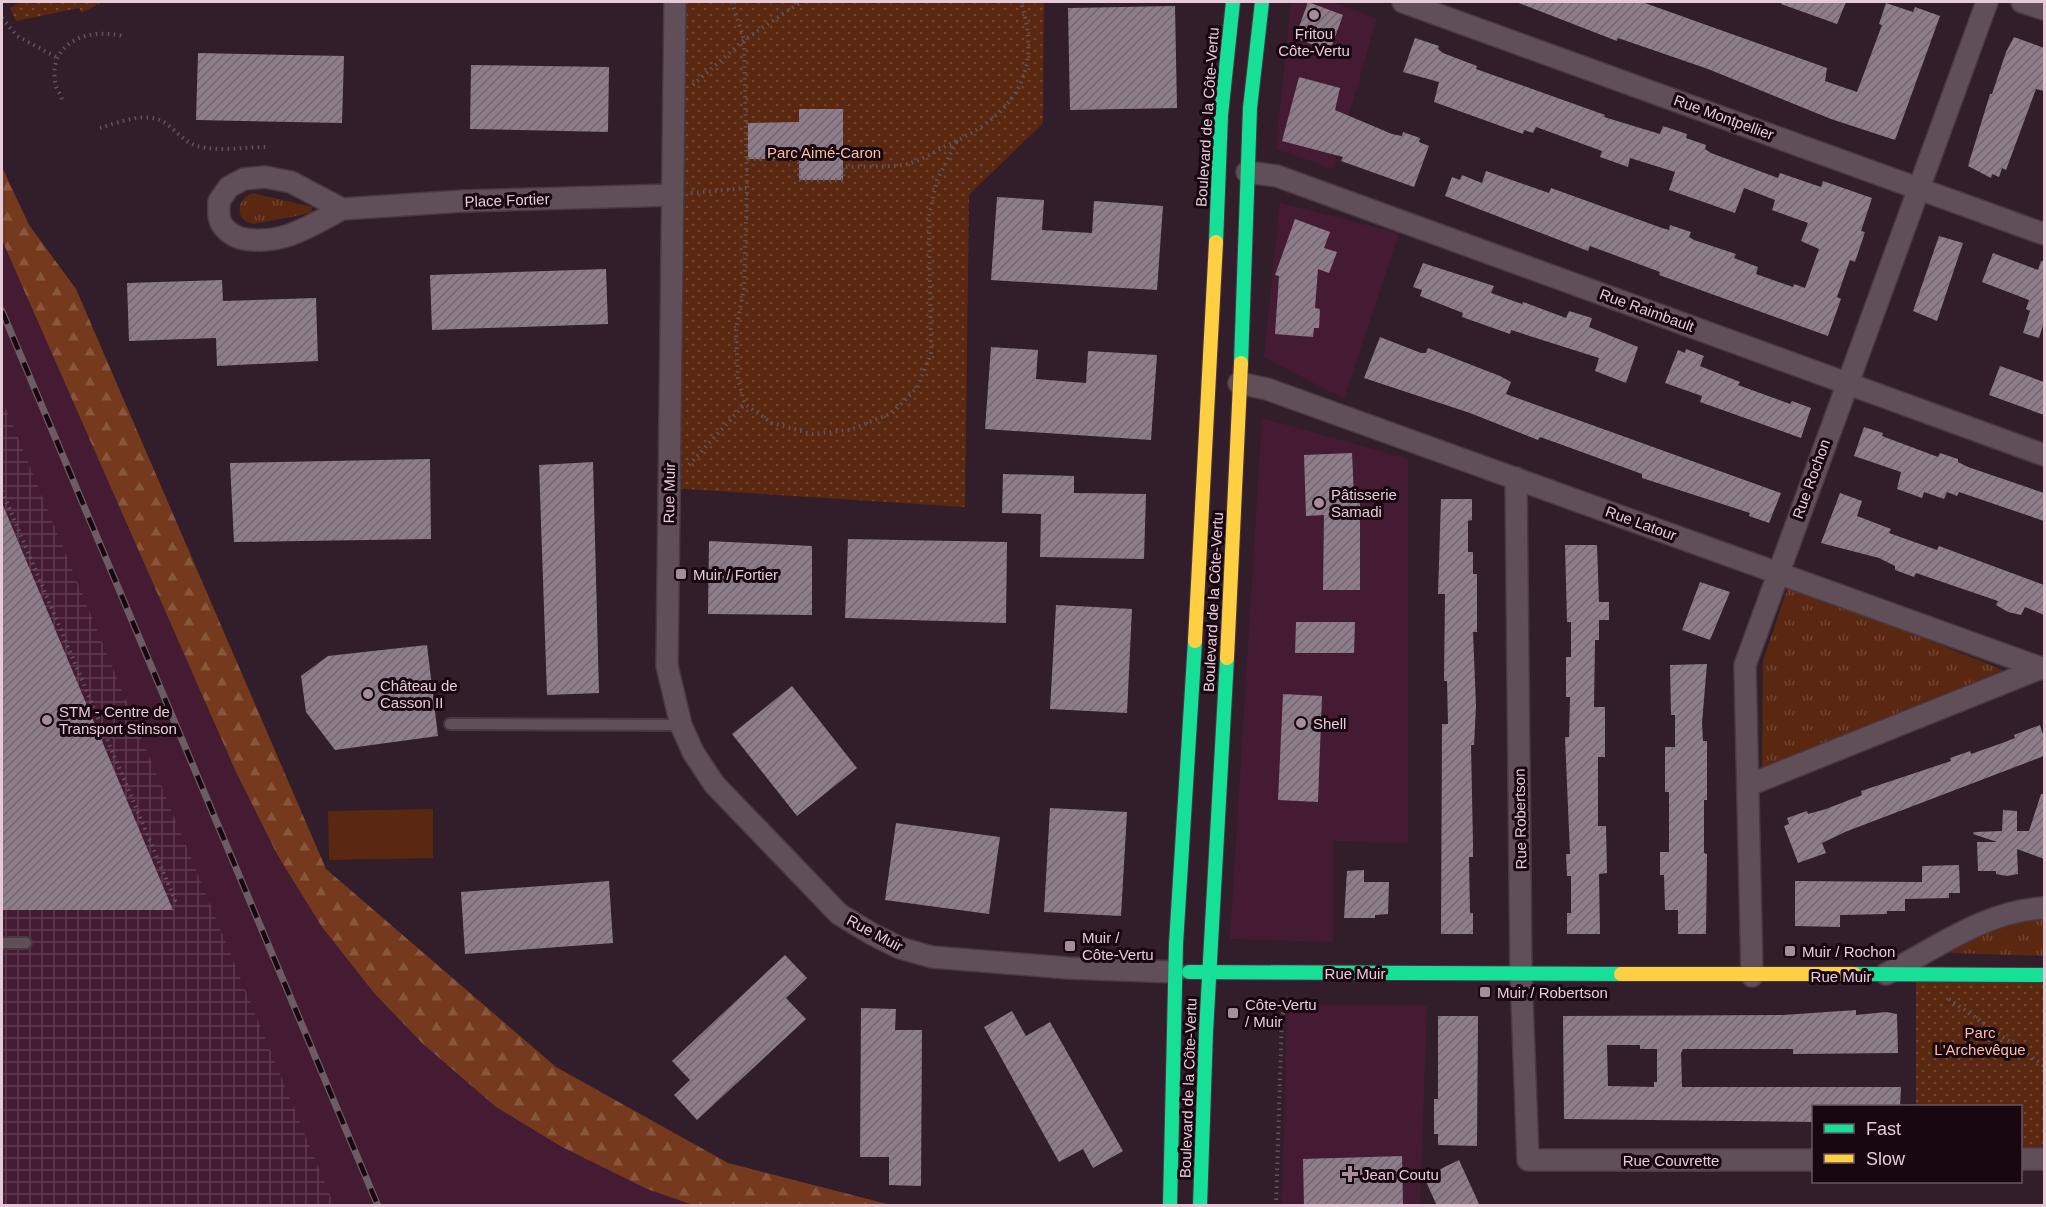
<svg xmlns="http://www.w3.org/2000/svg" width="2046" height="1207" font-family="Helvetica,sans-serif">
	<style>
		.built { fill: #451b34 }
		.industrial { fill: url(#industrial-grid) }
		.grass { fill: url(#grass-tufts) }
		.forest { fill: url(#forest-firs) }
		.park { fill: url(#park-dots) }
		.garden { fill: #5a2810 }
		.building { fill: url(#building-hatch); fill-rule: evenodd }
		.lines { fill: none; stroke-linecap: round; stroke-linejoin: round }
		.lane-casing { stroke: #4a3842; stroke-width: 14 }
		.street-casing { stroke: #4a3842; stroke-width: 24 }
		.fast-casing { stroke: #4a3842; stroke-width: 16 }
		.slow-casing { stroke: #4a3842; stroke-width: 16 }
		.path { stroke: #62545c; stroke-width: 4; stroke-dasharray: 1.5 4.5; stroke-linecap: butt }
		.lane { stroke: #604f59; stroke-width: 10 }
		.street { stroke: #604f59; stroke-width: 21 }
		.fast { stroke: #16e098; stroke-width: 14 }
		.slow { stroke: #ffcf43; stroke-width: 14 }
		.rail-casing { stroke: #6c5c66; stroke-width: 7 }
		.rail { stroke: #180711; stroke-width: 4.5; stroke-dasharray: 14; stroke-linecap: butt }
		.poi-dot { fill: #a68d9b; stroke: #180711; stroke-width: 2 }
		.labels { text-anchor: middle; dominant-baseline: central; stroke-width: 6; stroke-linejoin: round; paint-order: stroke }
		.poi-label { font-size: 15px; fill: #e5cad8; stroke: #180711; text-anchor: start }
		.street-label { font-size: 15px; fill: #e5cad8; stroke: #180711 }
		.park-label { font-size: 15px; fill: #fbbfa3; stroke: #180711 }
	</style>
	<defs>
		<pattern id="industrial-grid" width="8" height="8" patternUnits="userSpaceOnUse" patternTransform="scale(1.5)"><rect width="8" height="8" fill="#451b34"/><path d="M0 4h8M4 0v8" fill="none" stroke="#603b51"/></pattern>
		<pattern id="grass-tufts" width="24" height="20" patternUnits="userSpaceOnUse" patternTransform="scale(1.5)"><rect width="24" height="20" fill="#5a2810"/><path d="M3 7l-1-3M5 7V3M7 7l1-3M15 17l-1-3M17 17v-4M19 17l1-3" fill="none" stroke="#724632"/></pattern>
		<pattern id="forest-firs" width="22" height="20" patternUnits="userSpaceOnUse" patternTransform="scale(1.5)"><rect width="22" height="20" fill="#753a1d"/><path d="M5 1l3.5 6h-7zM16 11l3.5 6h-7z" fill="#88553d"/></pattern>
		<pattern id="park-dots" width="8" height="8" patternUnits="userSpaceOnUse" patternTransform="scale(1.5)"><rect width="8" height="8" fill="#5a2810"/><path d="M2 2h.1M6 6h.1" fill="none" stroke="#724632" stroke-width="1.8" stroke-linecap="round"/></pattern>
		<pattern id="building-hatch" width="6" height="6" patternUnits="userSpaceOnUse" patternTransform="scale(1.5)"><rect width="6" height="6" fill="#8d7d8a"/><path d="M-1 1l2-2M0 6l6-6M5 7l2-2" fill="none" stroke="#746770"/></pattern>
	</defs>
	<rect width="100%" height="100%" fill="#321d2a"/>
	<g class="built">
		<path d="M1291,2h39l47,16 -44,151 -57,-20z"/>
		<path d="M1280,203l119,30 -55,166 -80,-42z"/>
		<path d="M2,240l234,532 42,84 44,71 52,66 48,50 74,64 66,40 85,42 46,16h-359l-332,-806z"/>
		<path d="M1262,418l146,41v383l-75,-1v101l-103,-3z"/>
		<path d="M1287,1006h140l-7,199 -138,1z"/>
	</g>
	<path class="industrial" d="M2,399l332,806h-332z"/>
	<g class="grass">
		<path d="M253,193l59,14 -1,6 -57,11c-19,-2 -19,-25 -1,-31z"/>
		<path d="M1789,584l214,86 -241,99 1,-108z"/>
		<path d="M2044,918v38l-92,-3 -3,-6 65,-27z"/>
	</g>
	<path class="forest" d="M2,167l27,58 47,64 250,580 230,198 172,96 159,41 16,1h-210l-46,-16 -85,-42 -66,-40 -74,-64 -48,-50 -52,-66 -44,-71 -42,-84 -234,-532z"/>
	<g class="park">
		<path d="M20,2h82l-20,11 -3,-5 -63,13 -6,-13z"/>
		<path d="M675,2h369l-1,121 -74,72 -4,312 -296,-19z"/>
		<path d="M1916,975h128v184h-23l-1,-53h-104z"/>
	</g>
	<path class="garden" d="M433,809v49l-104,2 -1,-49z"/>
	<g class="building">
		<path d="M1308,2l35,13 -13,36 -35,-13z"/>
		<path d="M1516,2h126l185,66 -2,13 32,11 25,-67 -3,-1 7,-21 27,9 2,-5 25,9 -45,124 -64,-21 -123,-50 -90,-31 -1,3z"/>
		<path d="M1782,2h64l-9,22 -56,-20z"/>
		<path d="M1175,6l2,102 -107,2 -2,-102z"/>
		<path d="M2014,37l30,11v43l-8,-2 -30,81 -4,-2 -3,9 -7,-3 -1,4 -23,-12 22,-72h2l14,-42z"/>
		<path d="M1415,38l24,8 -1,3 5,4 34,13 -1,3 129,46 -1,2 56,17 3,-8 24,8 -1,4 20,7 -1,4 6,4 67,25 2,-5 41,14 2,-6 49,17 -11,33 4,1 -10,30 -5,-2 -13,37 4,2 -13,37 -169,-61 1,-3 -70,-26 -2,5 -143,-55 7,-19 8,3 2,-5 20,8 4,-12 63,22 2,-5 111,40 7,2 1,-5 21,7 -2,5 5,3 42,14 -2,4 24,9 -2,7 37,13 1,-3 11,4 14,-39 -18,-8 7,-18 -36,-13 3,-10 -31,-12 -9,25 -66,-23 6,-18 -45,-14 -2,9 -28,-10 2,-6 -66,-24 -3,6 -9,-3 -1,4 -89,-32 5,-20 -36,-10z"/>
		<path d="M198,53l146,3 -2,67 -146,-3z"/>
		<path d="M471,65l138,2 -1,65 -138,-3z"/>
		<path d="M1299,77l41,11 -5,22 57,24 10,2 1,-4 17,6 -1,4 10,4 -15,41 -73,-26 2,-4 -61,-16z"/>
		<path d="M799,109h44v71h-44v-21h-51v-36l51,-1z"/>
		<path d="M997,197l47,3 -2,30 50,3 2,-32 69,5 -6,84 -166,-10z"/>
		<path d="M1295,219l35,13 -6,16 13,4 -8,21 -11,-4 -3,39 5,1 -1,19h-5l-1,9 -38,-3 4,-58 -4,-1z"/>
		<path d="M1939,236l24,7 -26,78 -24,-10z"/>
		<path d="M1993,253l45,17 3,-9h3v61l-5,16 -16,-5 7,-22 -4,-2 3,-9 -47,-18z"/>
		<path d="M1423,263l71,23 -3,7 31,11 1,-2 43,16 3,-7 23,7 -3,9 49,20 -12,36 -31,-12 4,-13 -88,-28 -1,4 -48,-17 1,-4 -43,-17 2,-6 -9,-3z"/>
		<path d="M606,269l2,55 -176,6 -2,-55z"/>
		<path d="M222,280l1,21 93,-3 2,63 -101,5 -1,-28 -87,3 -2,-58z"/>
		<path d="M1380,337l41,16h5l2,-5 72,28 11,6 -5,12 275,99 -12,30 -20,-7 1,-3 -108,-35v-4l-85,-31 -17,-6 -2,3 -68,-27 -106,-35z"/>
		<path d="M991,347l47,3 -2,29 50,4 2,-32 69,4 -6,85 -166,-11z"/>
		<path d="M1686,349l18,7 -4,10 40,16 -2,3 52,19 2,-3 19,7 -10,30 -101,-36 2,-6 -37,-13 13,-33 7,3z"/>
		<path d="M2000,366l44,16v33l-55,-20z"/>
		<path d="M1864,427l19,6 -1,3 56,21 2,-4 18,6v3l10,5 76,26v28l-85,-29 -2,4 -10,-4 -3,7 -20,-7 -2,6 -25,-9 4,-17 -47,-16z"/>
		<path d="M1352,453l2,43h6v94h-37l1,-75 -18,1 -2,-61z"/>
		<path d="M430,459l1,80 -197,3 -4,-79z"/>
		<path d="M593,462l6,231 -52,2 -8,-230z"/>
		<path d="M1003,474l71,2v17l72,1 -2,65 -104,-2 1,-43 -39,-1z"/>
		<path d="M1840,493l22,8 -5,15 34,13 -2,4 48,17 2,-4 105,39v30l-19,-8 -4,8 -13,-3 -12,-7 2,-4 -82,-28 -2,4 -19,-7v-4l-16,-8 -58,-15z"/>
		<path d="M1441,499h31v21l-4,1v31h5v22h4v58h-4l3,74 -2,39h-3l2,99v13h-4l1,56h3v21h-32l1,-210h6l-1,-43h-3l1,-87h-7z"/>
		<path d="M2,503l171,407h-171z"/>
		<path d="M848,539l159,3 -1,81 -161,-5z"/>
		<path d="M709,541l103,5v69l-104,-1z"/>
		<path d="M1565,545h32l2,57h10v18h-10v20h-4l-1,67h11v50h-7v69h8l1,47 -8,1 1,60h-33v-21h4v-37h-4l-1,-22h4l-5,-117h4l1,-40h-4v-40h5v-35h-4z"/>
		<path d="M1700,582l30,10 -20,48 -28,-10z"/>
		<path d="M1056,605l76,4 -5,104 -77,-4z"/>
		<path d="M1296,622h59l-1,31h-59z"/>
		<path d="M427,645l11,91 -103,14 -29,-38 -5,-36 27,-20z"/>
		<path d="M1707,664l-5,59 1,18h4v59h-3v53l3,1 -1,80h-28v-24h-13l-1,-35h-4v-23h9v-60h-4v-45h10v-32h-4l-1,-50z"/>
		<path d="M792,686l65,82 -60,48 -65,-82z"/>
		<path d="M1283,694l39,2 -4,106 -40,-2z"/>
		<path d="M2040,725l4,13v18l-199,76 -23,11 4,10 -28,10 -14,-37 5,-2 -2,-6 20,-7 1,3 18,-5 36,-14 -1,-4 90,-30 -1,-3 20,-7 1,3 34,-12 10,-4 -1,-3z"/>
		<path d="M2041,794h3v65l-27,-10 1,25 -11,2 -11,-2v-3h-18l-1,-29h20l-24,-8 1,-2 28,-1 1,-21 14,1v20h12z"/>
		<path d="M1050,808l77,4 -6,104 -77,-4z"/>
		<path d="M896,823l104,14 -11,77 -104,-14z"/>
		<path d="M1959,865l1,28h-11v5l-44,1v12h-18v3l-47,1v12l-45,-1v-45l127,1v-16z"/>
		<path d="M1364,870v12h25l-1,32 -13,1v3h-31l3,-47z"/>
		<path d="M609,881l4,62 -148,11 -4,-62z"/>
		<path d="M785,955l22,23 -21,20 20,21 -109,101 -23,-25 16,-15 -18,-19z"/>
		<path d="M861,1008l35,1 -1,21h27l-1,156 -32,-1v-28h-29z"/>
		<path d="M1856,1010v5l30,-3 11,2 1,39 -105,1v-5h-110l-2,4 1,34h219l-1,20h-86v15l-250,-3 -1,-103 220,-1zM1607,1045h33v4h17v33h-3v5l-46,-1z"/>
		<path d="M1012,1011l14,25 24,-14 73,129 -30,17 -10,-19 -24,13 -75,-135z"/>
		<path d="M1438,1016h40l-1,130 -39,-1v-11h-4v-35h4z"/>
		<path d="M1402,1156l1,50h-99l-1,-47z"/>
		<path d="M1459,1160l21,46h-43l-13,-29z"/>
	</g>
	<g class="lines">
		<g class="lane-casing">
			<g id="lane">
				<path d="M450,724l231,1"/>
				<path d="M2,943h24"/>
			</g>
		</g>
		<g class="street-casing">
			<g id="street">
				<path d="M675,2l-8,664 14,59 12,27 21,32 125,130 33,20 28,14 32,9 136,11 107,4"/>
				<path d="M1403,2l641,232"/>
				<path d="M2022,2l22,7"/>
				<path d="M1247,172l30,4 767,279"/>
				<path d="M342,209c-33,18 -63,38 -102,29 -7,-2 -18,-10 -20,-18 -2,-5 -1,-13 -1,-19l10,-14 15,-8 21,-2 26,5 51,27 122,-8 209,-6"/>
				<path d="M1239,383l28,6 777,280"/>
				<path d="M1516,478l5,495 7,187h286"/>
				<path d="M1749,785l292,-117"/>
				<path d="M1886,974c50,-26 102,-64 158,-66"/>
				<path d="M1752,976l-7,-311 242,-663"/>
				<path d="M2020,1159h24"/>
			</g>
		</g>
		<g class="fast-casing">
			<g id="fast">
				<path d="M1216,242l5,-127 12,-113"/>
				<path d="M1241,363l9,-255 12,-106"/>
				<path d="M1189,972l432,2"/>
				<path d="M1854,974l190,1"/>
				<path d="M1170,1206l6,-262 19,-303"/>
				<path d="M1200,1206l6,-174 21,-374"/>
			</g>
		</g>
		<g class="slow-casing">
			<g id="slow">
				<path d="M1195,641l21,-399"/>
				<path d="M1227,658l14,-295"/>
				<path d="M1621,974h233"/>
			</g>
		</g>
		<g class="path">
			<path d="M732,2l12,38 3,148 -3,100 -8,42 2,49 7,25 27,19 40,11 38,-4 42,-17 25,-25 14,-34 -2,-138 8,-36 20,-39"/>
			<path d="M2,18l15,18 41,22"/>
			<path d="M693,85l51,-45 57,-38"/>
			<path d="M62,99c-2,-6 -7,-12 -7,-18 -6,-42 39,-54 70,-44"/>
			<path d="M100,128c20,-6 48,-18 67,-4 10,8 18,18 30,22 21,6 48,1 70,1"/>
			<path d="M748,159h51v21h44v-13c21,-1 45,1 65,-3 12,-3 26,-12 38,-18 66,-30 98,-70 75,-144"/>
			<path d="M691,193l56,-5"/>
			<path d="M689,465l56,-61"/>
			<path d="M2,491l173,409 -5,3"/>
			<path d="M1949,999l95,67"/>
			<path d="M1276,1206l6,-190 7,-19"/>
		</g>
		<use href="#lane" class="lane"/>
		<use href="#street" class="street"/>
		<use href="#fast" class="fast"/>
		<use href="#slow" class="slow"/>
		<g class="rail-casing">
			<path id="rail" d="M2,311l376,895"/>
		</g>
		<use href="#rail" class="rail"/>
	</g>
	<g class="poi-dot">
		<circle cx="1314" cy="15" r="6"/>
		<circle cx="1319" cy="503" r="6"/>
		<rect x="675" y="568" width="12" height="12" rx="3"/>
		<circle cx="368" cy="694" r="6"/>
		<circle cx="47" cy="720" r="6"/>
		<circle cx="1301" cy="723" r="6"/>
		<rect x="1064" y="940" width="12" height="12" rx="3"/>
		<rect x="1784" y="945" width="12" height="12" rx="3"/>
		<rect x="1479" y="986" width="12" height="12" rx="3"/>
		<rect x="1227" y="1007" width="12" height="12" rx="3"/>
		<path d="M1347 1165h6v6h6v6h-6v6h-6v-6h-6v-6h6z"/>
	</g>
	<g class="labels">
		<g class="poi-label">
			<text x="1314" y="33" text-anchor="middle">Fritou<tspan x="1314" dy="17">Côte-Vertu</tspan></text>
			<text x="1331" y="494">Pâtisserie<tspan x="1331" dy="17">Samadi</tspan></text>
			<text x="693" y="574">Muir / Fortier</text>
			<text x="380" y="685">Château de<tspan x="380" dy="17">Casson II</tspan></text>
			<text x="59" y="711">STM - Centre de<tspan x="59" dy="17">Transport Stinson</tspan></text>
			<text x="1313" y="723">Shell</text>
			<text x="1082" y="937">Muir /<tspan x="1082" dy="17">Côte-Vertu</tspan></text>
			<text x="1802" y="951">Muir / Rochon</text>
			<text x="1497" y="992">Muir / Robertson</text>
			<text x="1245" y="1004">Côte-Vertu<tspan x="1245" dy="17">/ Muir</tspan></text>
			<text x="1362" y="1174">Jean Coutu</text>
		</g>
		<g class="street-label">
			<text transform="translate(1207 117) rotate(-86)">Boulevard de la Côte-Vertu</text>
			<text transform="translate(1724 117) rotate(20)">Rue Montpellier</text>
			<text transform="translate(507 200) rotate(-2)">Place Fortier</text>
			<text transform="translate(1647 310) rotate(20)">Rue Raimbault</text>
			<text transform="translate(1811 479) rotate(-70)">Rue Rochon</text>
			<text transform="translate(669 493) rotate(-89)">Rue Muir</text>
			<text transform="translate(1641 523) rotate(20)">Rue Latour</text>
			<text transform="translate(1213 602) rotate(-87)">Boulevard de la Côte-Vertu</text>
			<text transform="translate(1520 819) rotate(-91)">Rue Robertson</text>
			<text transform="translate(875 933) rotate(28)">Rue Muir</text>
			<text x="1355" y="973">Rue Muir</text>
			<text x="1841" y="976">Rue Muir</text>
			<text transform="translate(1188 1088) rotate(-88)">Boulevard de la Côte-Vertu</text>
			<text x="1671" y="1160">Rue Couvrette</text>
		</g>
		<g class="park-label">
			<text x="824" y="152">Parc Aimé-Caron</text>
			<text x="1980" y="1032">Parc<tspan x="1980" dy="17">L'Archevêque</tspan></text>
		</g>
	</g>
	<rect width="2046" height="1207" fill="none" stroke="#e5cad8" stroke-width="6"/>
	<rect x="1812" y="1105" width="210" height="78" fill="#180711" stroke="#6a5561" stroke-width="1.5"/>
	<rect x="1824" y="1124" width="30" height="9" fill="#16e098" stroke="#6a5561" stroke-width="1.5"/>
	<text x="1866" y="1135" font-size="18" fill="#e5cad8">Fast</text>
	<rect x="1824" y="1154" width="30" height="9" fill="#ffcf43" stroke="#6a5561" stroke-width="1.5"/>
	<text x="1866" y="1165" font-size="18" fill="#e5cad8">Slow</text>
</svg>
